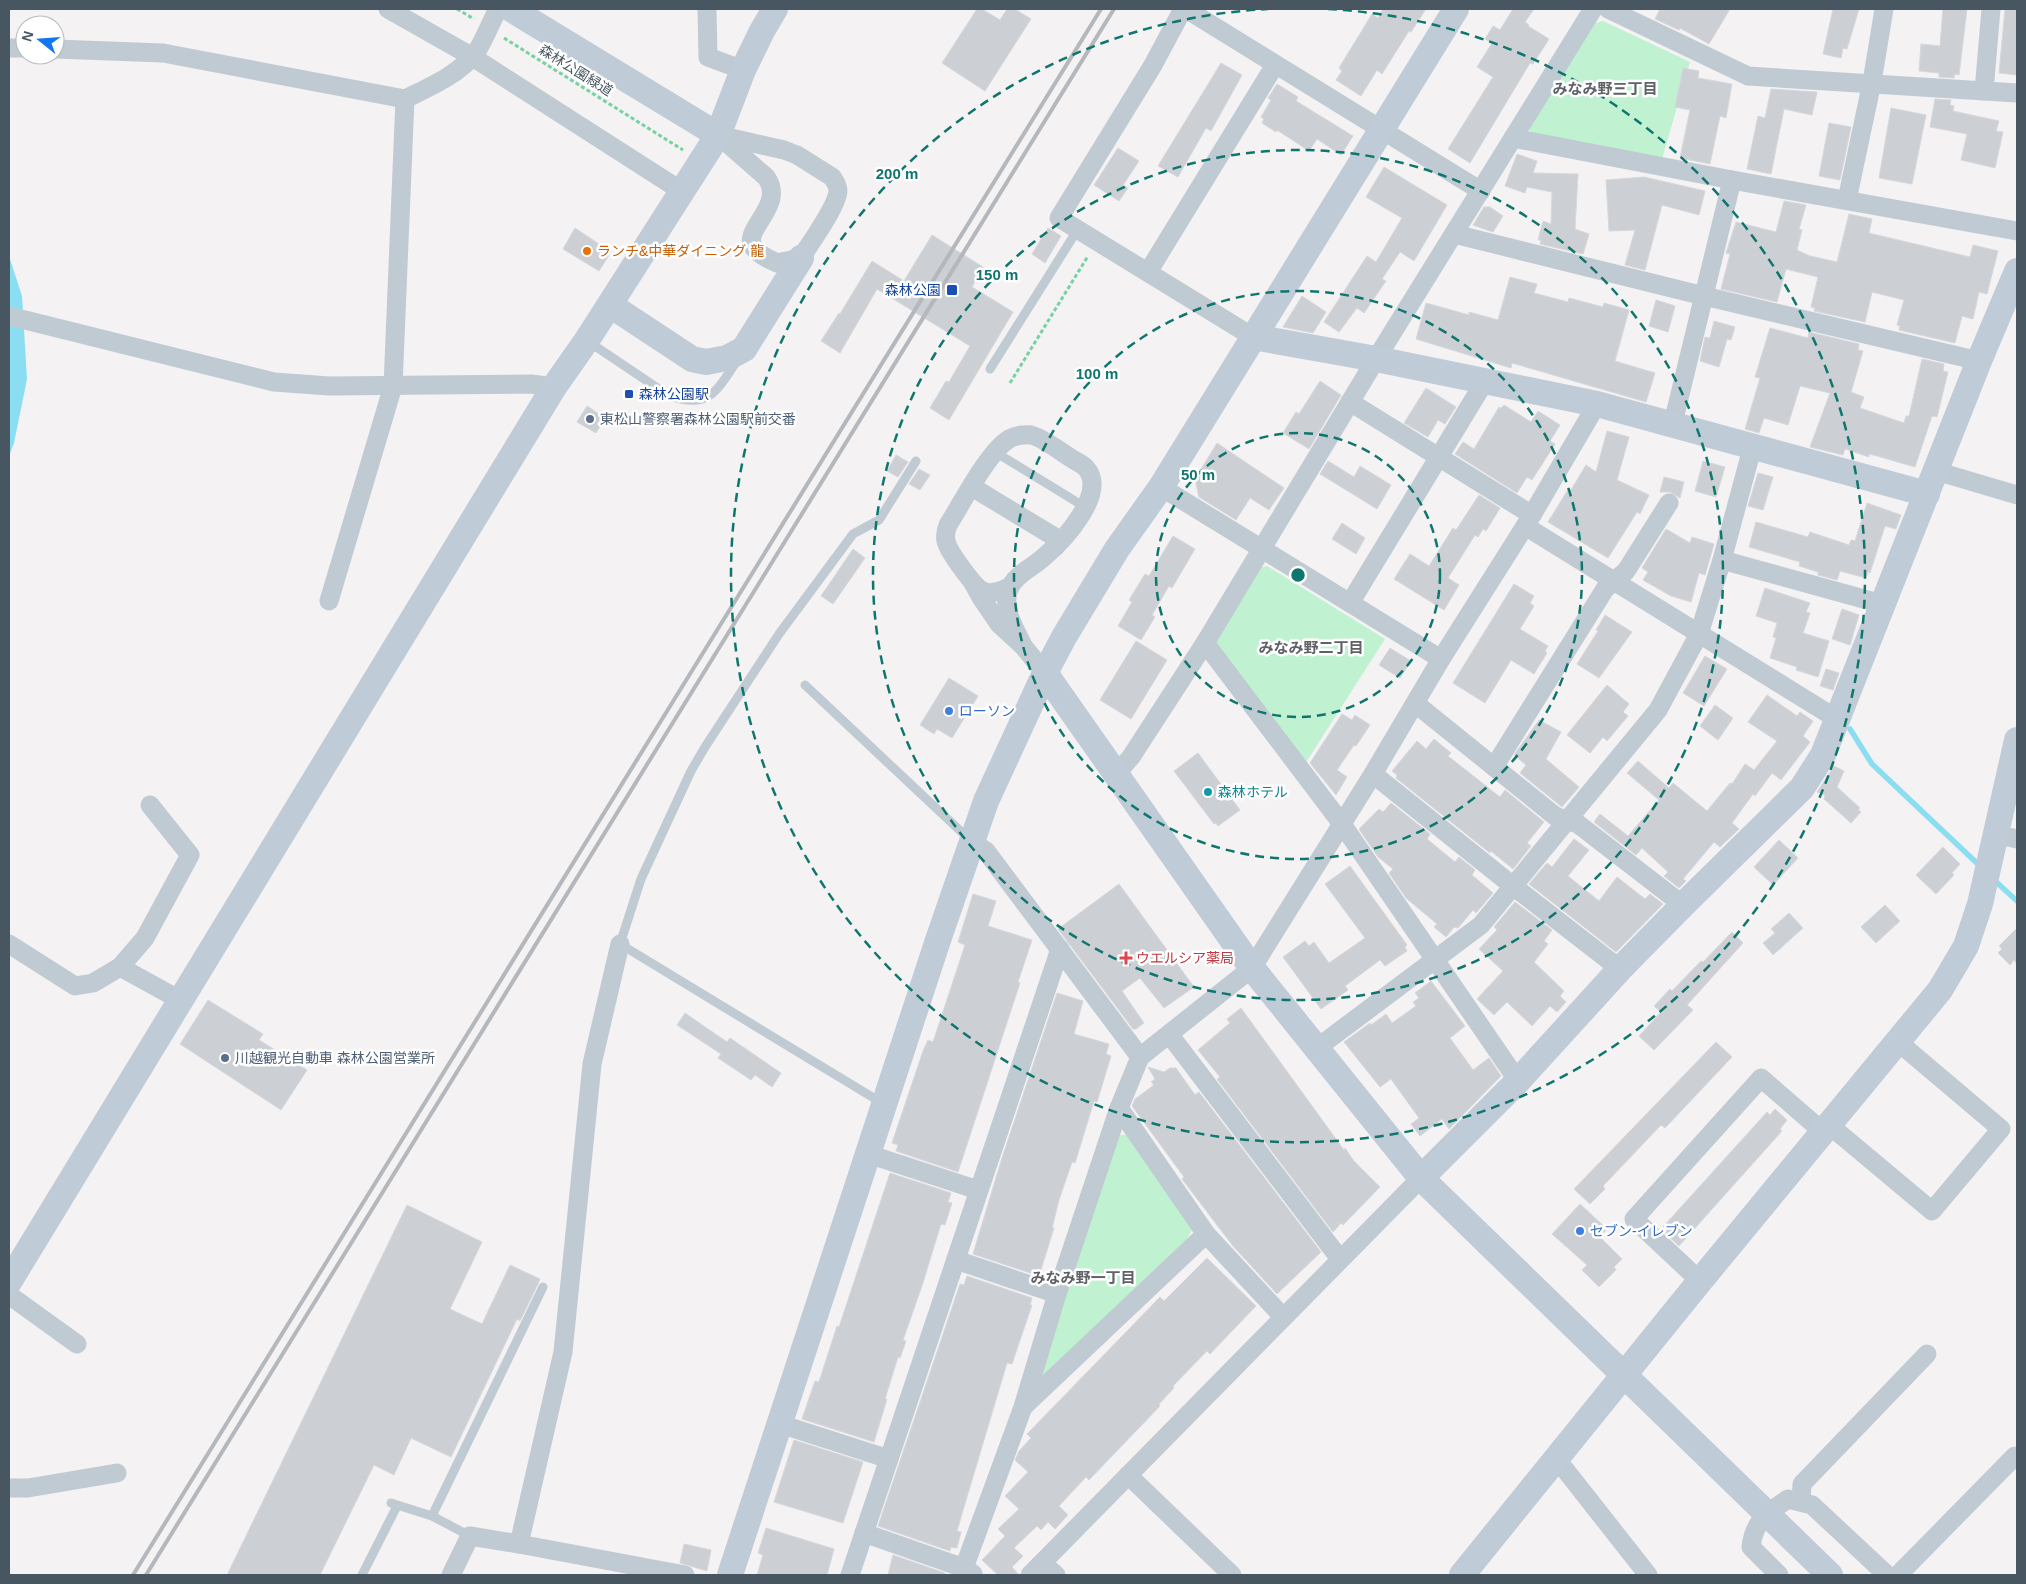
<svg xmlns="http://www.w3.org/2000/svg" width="2026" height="1584" font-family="Helvetica,'Noto Sans JP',sans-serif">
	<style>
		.green { fill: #c0f2d2 }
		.water { fill: #8bdef1 }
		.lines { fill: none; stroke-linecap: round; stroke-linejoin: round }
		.stream { stroke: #8bdef1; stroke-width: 5.5 }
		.building { fill: #cccfd4; stroke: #d6d8dd }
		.path { stroke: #76d2a3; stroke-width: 3; stroke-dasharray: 4 2.5; stroke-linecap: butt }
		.lane { stroke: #bfcad2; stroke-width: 9 }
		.street { stroke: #bfcad2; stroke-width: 19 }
		.secondary { stroke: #bfcbd6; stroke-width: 26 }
		.rail { stroke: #b4b7bc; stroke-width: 4 }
		.ring { fill: none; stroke: #0f766e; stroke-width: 2.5; stroke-dasharray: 9 6 }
		.food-dot { fill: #e8710a; stroke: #fff; stroke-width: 2 }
		.transit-dot { fill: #1a4fb4; stroke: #fff; stroke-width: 2 }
		.service-dot { fill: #5c6f8a; stroke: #fff; stroke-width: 2 }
		.shop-dot { fill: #3f7fe0; stroke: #fff; stroke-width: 2 }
		.culture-dot { fill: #0f9aa8; stroke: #fff; stroke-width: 2 }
		.health-dot { fill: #e0444e; stroke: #fff; stroke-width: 2 }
		.labels { text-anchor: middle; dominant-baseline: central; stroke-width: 5; stroke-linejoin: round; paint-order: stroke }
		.street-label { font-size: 14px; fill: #485661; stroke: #fff }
		.food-label { font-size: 14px; fill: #c56008; stroke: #fff; text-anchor: start }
		.transit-label { font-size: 14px; fill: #164399; stroke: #fff; text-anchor: end }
		.service-label { font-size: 14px; fill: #4e5e75; stroke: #fff; text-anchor: start }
		.shop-label { font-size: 14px; fill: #366cbe; stroke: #fff; text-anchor: start }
		.culture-label { font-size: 14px; fill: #0d838f; stroke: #fff; text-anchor: start }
		.health-label { font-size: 14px; fill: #be3a42; stroke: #fff; text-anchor: start }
		.neighbourhood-label { font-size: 15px; font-weight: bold; fill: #5e6267; stroke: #fff }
		.centre { fill: #0f766e; stroke: #fff; stroke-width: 2.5 }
		.ring-label { font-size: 15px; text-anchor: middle; font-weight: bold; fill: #0f766e; stroke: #fff; stroke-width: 5; stroke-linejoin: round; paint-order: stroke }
	</style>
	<rect width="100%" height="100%" fill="#f4f2f2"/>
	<g class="green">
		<path d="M1603,21l87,41 -28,97 -129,-23 -4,-7 63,-105z"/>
		<path d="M1267,566l118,73 -82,128 -87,-119 -1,-9 44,-71z"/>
		<path d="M1129,1134l66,90 -8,15 -137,140 -11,-7 77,-236z"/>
	</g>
	<path class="water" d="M9,256l13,40 5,83 -13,64 -5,13z"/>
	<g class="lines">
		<g class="stream">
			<path d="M1850,729l22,35 109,103"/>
			<path d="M1993,879l24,22"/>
		</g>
	</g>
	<g class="building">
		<path d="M977,9h5l18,11 7,-11h8l16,10 -46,72 -43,-28z"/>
		<path d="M1383,9h43l-15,23 -2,-1 -27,43 -5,-4 -16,26 -25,-16 6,-9 -3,-3 33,-54 6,4z"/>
		<path d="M1513,9h21l-9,13 4,3 -1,1 21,13 -16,25 -3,-1 -60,100 -22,-14 45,-72 -16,-10 15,-24 -7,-4 8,-13 7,4z"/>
		<path d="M1660,9h70l-21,35 -29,-16 -1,2 -24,-11z"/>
		<path d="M1833,9h26l-12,40 -4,-1 -2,10 -18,-4z"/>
		<path d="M1943,9h24l-8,66 -4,-1 -1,4 -15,-1v-4l-20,-2 2,-27 19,2z"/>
		<path d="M2005,9h12v66l-18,-2z"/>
		<path d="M1221,63l21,12 -31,56 -5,-3 -28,49 -20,-11z"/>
		<path d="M1683,68l16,3 -1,7 34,6 -6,34 -6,-2 -10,48 -30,-6 10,-48 -15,-3z"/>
		<path d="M1277,84l21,13 -2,4 57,35 -12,19 -24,-16 -8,12 -32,-21 -1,2 -14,-9 2,-4 -3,-2 10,-17 -3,-2z"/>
		<path d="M1771,89l46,3 -5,23 -28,-6 -13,65 -24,-5 11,-53 7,2z"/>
		<path d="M1935,99l16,1 -1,5 4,1 -1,5 46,10 -3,10 7,1 -8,36 -34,-8 6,-26 -37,-7z"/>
		<path d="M1891,108l35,7 -14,69 -33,-6z"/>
		<path d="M1829,123l22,4 -11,53 -21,-4z"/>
		<path d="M1118,148l21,13 -16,24 5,3 -9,13 -25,-16z"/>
		<path d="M1517,154l20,7 -4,12 45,1 -3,55 14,5 -6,20 -43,-10 1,-4h-3l5,-19 8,3 1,-32 -25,-5 -2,6 -20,-7z"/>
		<path d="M1384,167l63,38 -33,56 -14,-9 -18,27 4,2 -22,32 -7,-5 -18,24 -15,-10 43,-66 9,6 26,-44 -36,-21z"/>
		<path d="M1644,177l61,14 -6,24 -37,-10 -17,65 -20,-5 10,-35 -26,1 -3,-51z"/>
		<path d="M1784,201l22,4 -7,24 3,1 -5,20 13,6 27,6 12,-48 23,5 -3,14 101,24 3,-12 25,6 -11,43 -8,-2 -6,27 -11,-3 -7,27 -56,-13 1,-4 -3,-1 7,-25 -32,-8 -7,30 -51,-11 1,-3 -4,-1 7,-30 -32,-8 -9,33 -56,-13 9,-35 -4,-1 10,-31 40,10z"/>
		<path d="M1484,207h6l13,9 -10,16 -20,-7z"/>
		<path d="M575,228l36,24 -12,19 -36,-22z"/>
		<path d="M1048,228l13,8 -16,27 -13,-9z"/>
		<path d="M932,235l51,32 -11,20 41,25 -64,108 -19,-12 16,-27 3,1 21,-36 -93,-57 -37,64 -19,-12 18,-28 1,1 32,-53 32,20z"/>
		<path d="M1510,277l27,7 -3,9 34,9 1,-4 34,9 1,-4 25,7 -14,51 40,12 -9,29 -134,-39 -1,5 -95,-29 10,-36 43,12v-3l29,8z"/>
		<path d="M1302,296l24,16 -13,21 -30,-6z"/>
		<path d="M1656,300l19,6 -7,26 -19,-6z"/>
		<path d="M1714,321l21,6 -4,13 -4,-1 -8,28 -19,-6 5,-24 5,1z"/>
		<path d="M1770,328l38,10 1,-6 50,12 -1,6 5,1 -12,41 13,5 -4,11 44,15 2,-7h3l13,-57 22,5 -1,7 5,1 -11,45 -5,-1 -17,51 -38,-11 -8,-2v3l-24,-8 -2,6 -33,-8 20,-54 -30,-7 -12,39 -24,-7 -5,15 -14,-4 15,-51 -5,-1z"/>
		<path d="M1320,381l21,14 -32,54 -26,-16 13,-21 3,2z"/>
		<path d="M1426,388l30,19 -11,17 -7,-4 -10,17 -24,-14z"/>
		<path d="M1504,405l27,17 7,-11 22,14 -10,16 5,3 -23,36 -5,-3 -10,16 -62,-39 8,-12 11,7 25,-42 2,1z"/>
		<path d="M587,406l18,12 -9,15 -19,-11z"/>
		<path d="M1607,431l22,6 -12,43 32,15 -9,19 -3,-2 -29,46 -60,-36 21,-34 2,2 15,-25 10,7z"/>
		<path d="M1217,443l67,45 -15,22 -19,-12 -14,22 -37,-23 -4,-18z"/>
		<path d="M896,455l12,7 -10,15 -11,-6z"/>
		<path d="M1328,461l26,16 6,-11 31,19 -14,24 -57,-35z"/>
		<path d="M1703,461l22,6 -9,30 -21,-6z"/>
		<path d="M919,469l11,6 -10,15 -11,-6z"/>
		<path d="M1758,473l15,4 -10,33 -15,-4z"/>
		<path d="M1664,477l20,5 -4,16 -10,-6h-10z"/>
		<path d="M1479,495l21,13 -14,23 -3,-2 -5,8 -3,-2 -27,43 11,7 -15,25 -50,-31 16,-25 19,12 24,-38 3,2z"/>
		<path d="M1867,503l34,12 -5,14 -11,-3 -15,47 -2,-1 -2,6 -26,-7 -3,9 -19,-5v-3l-19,-6 1,-4 -51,-15 7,-25 52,15 2,-5 39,13 2,-5 4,1z"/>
		<path d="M1342,523l23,15 -9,16 -24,-15z"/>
		<path d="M1666,529l24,14 2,-6 22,7 -9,31 -6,-2 -8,29 -20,-6 -28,-16 5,-8 -6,-4z"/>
		<path d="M1173,536l22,13 -23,39 -3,-2 -17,29 3,2 -14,23 -23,-14 14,-24 -3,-2 16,-26 4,2z"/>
		<path d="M853,549l12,9 -32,46 -12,-8z"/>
		<path d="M1514,584l20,12 -4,7 4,3 -14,23 28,17 -3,5 2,2 -13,21 -23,-14 -26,43 -32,-20z"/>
		<path d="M1765,588l45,15 -4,9 4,1 -7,20 26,8 -11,36 -22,-7 1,-3 -27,-9 6,-20 -3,-1 4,-14 -21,-7z"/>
		<path d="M1842,609l17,6 -9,30 -18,-6z"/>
		<path d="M1605,615l27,17 -33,46 -22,-14 21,-33 -2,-1z"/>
		<path d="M1136,641l31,19 -36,59 -31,-19z"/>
		<path d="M1390,648l21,13 -11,17 -21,-13z"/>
		<path d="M1705,656l22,13 -23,37 -21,-13z"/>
		<path d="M1826,669l13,4 -6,17 -13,-4z"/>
		<path d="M949,678l29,18 -26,42 -15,-9 -3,5 -14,-9z"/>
		<path d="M1607,685l22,19 -6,8 5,4 -21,25 -4,-4 -13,16 -23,-18z"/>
		<path d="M1767,695l30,21 3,-4 13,9 -10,15 7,6 -29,38 -9,-7 -17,23 -2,-2 -21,29 7,6 -19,18 -6,-5 -31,37 3,2 -7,7 -15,-12 4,-4 -26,-24 -6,7 -42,-33 6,-8 28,22 31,-36 -32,-27 11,-12 31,27 4,-5 34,28 23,-28 2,1 13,-20 9,6 23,-29 -29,-19z"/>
		<path d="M1715,705l18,13 -15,22 -18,-14z"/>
		<path d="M1342,714l10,6 3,-5 15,10 -14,21 -2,-1 -17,25 10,7 -11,18 -26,-32z"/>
		<path d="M1539,720l22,12 -15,27 33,28 -17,20 -42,-34 6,-8 -12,-10z"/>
		<path d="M1434,739l17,14 -3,3 52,41 5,-7 39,32 -17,21 4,3 -18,23 -22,-18 -1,2 -94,-75 1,-3 -5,-4 25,-30 9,8z"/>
		<path d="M1198,753l42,57 -22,16 -2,-3 -2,1 -40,-53z"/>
		<path d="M1834,766l10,5 -7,16 23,21 -2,2 3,2 -10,11 -27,-24 1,-4 -8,-3z"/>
		<path d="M1391,803l39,31 -3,5 28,23 4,-5 16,13 -3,5 21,18 -17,20 -3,-3 -15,18 -4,-1 -8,10 -12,-10 3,-3 -31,-26 -17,-25 4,-4 -15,-12 -19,-28 20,-20 4,3z"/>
		<path d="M1574,839l15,11 -21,26 31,25 18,-24 28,22 5,-5 13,10 -47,48 -87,-68 18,-21 5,4z"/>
		<path d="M1779,840l19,18 -25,27 -19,-18z"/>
		<path d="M1943,847l17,17 -8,9 2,2 -18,19 -20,-19z"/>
		<path d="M1350,866l57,79 -2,2 2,4 -22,15 -5,-6 -35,26 3,4 -27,19 -38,-52 22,-16 4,5 5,-4 15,21 36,-25 -40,-54z"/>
		<path d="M1119,884l75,103 -30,21 -24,-30 -18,13 22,32 -8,6h-3l-75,-100z"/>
		<path d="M973,894l23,7 -8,25 44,14 -14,42 2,1 -62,189 -62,-21 2,-6 -6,-2 31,-92 5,-11 5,2 32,-97 -7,-3z"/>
		<path d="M1515,902l37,28 -8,11 4,3 -14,18 30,29 -4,5 6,6 -9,10 -7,-6 -18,20 -25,-24 -13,13 -17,-16 26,-28 -24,-22 18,-19 -3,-3z"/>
		<path d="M1885,905l15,16 -24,22 -15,-16z"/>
		<path d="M1789,913l14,15 -30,27 -10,-12 12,-10 -4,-4z"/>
		<path d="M2017,928v36l-3,-4 -4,5 -12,-12 4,-4 -3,-3z"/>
		<path d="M1732,932l11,11 -56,62 6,5 -39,40 -15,-14 22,-24 -7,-6 16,-17 2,2 29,-30 2,1z"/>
		<path d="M1431,981l34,45 -15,12 23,32 16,-12 12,18 -52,53 -7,-10 -22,17 -9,-12 8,-6 -28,-39 -11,8 -36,-45 26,-19 1,2 15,-11 6,9 24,-17 -3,-4 6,-4 -4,-5z"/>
		<path d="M1057,993l26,8 -9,33 35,10 -3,10 5,2 -14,46 -3,-1 -19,62 -3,-1 -13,38 -7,28h2l-15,48 -66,-22 29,-96z"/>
		<path d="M208,1000l55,34 -4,6 48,30 -26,40 -101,-66z"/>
		<path d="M1241,1008l103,142 1,-2 9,13 26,26 -37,38 -2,-2 -8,9 -116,-153 3,-2 -22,-27 32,-27 -3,-4z"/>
		<path d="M685,1013l42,29 3,-4 51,35 -9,14 -17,-12 -4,5 -33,-22 3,-4 -44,-29z"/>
		<path d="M1716,1042l16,15 -67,71 -4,-3 -38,40 -20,21 2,3 -15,15 -16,-15z"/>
		<path d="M1148,1067l16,5 6,-4h6l19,27 4,-3 122,160 -44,42 -44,-48 -51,-67 2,-2 -52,-71 3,-7 19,-14 -3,-3 4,-3z"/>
		<path d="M1775,1109l12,11 -7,9 2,2 -103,115 -14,-13 2,-2 -4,-4 104,-115 3,3z"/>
		<path d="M890,1173l61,20 -3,9 4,1 -7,22 -4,-1 -19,62 -19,54 3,1 -6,17 -2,-1 -13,42h2l-13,43 -72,-23 13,-38 4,1 18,-56 2,1z"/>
		<path d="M1580,1204l27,25 -7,8 22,22 -8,8 2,3 -17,17 -17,-17 5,-5 -35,-31z"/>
		<path d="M407,1205l75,37 -32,67 32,15 28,-59 30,14 -2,5 -18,37 -3,-2 -66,138 -40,-19 -17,37 -20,-10 -54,110h-93z"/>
		<path d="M1207,1258l49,48 -46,48 -3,-3 -34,35 1,2 -15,16 1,2 -71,74 -3,-3 -27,29 9,9 -13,14 -7,-7 -7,8 -4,-4 -23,22 9,8 -11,11 7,8h-21l-16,-15 23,-24 -7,-7 21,-20 -14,-13 23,-24 -13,-12 4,-9 12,-13 -4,-4 133,-137 4,4z"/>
		<path d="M967,1276l65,22 -2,7h2l-20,59 -5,-1 -43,144 -7,24 4,1 -4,16 -6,-1 -1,4 -72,-25 82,-242 4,1z"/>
		<path d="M794,1440l69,22 -20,61 -69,-21z"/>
		<path d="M766,1528l68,21 -7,26h-70l6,-20 -5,-2z"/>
		<path d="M684,1544l27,6 -4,21 -27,-8z"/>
		<path d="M893,1555l52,18 -1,2h-56z"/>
	</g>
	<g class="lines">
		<g class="path">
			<path d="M457,9l17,10"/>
			<path d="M504,38l179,112"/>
			<path d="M1010,383l78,-127"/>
		</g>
		<g class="lane">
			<path d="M589,342l79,53c39,15 48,-2 68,-33"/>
			<path d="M990,369l88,-140"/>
			<path d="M995,452l90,55"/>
			<path d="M805,685l164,154"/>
			<path d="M882,1103l-262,-159 21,-65 50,-108 14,-24 74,-113 74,-100 26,-14 37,-59"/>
			<path d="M391,1503l41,13 38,20"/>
			<path d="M432,1516l111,-229"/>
			<path d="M362,1575l35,-69"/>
		</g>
		<g class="street">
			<path d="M388,9l83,47 212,136"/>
			<path d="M707,9l1,48 35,13"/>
			<path d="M1183,9l-30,56 -94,153 194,119"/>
			<path d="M1186,9l295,182"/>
			<path d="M1608,9l140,67 269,17"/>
			<path d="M9,48h16"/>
			<path d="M55,49l108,4 242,46c25,-12 55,-25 72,-48 8,-13 14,-29 21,-42"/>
			<path d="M1984,91l7,-82"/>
			<path d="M718,135l66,15 13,5 35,22c3,4 6,9 6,14 -1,16 -28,52 -37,67l-24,5c-8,-4 -18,-8 -23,-15 -14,-18 33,-42 12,-71z"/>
			<path d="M1513,138l219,42 285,51"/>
			<path d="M1847,200l25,-118 12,-73"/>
			<path d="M1454,234l250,62 275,65"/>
			<path d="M1148,272l127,-207"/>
			<path d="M9,316l265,66 55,4 202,-2 23,3"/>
			<path d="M1350,402l182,113"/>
			<path d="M1673,423l59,-243"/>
			<path d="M1936,471l81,24"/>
			<path d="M972,487l81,49 2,5v6"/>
			<path d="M1161,487l280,172"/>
			<path d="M1525,526l312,193"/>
			<path d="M1722,560l160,44"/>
			<path d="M973,583l9,16 17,25 24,22 22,27"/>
			<path d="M1009,587c-8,4 -18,8 -26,4 -9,-4 -35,-40 -37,-50 -1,-5 0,-11 2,-16 14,-22 40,-73 61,-86 6,-3 15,-5 22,-4 11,2 33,19 43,25 4,2 9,5 12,8 22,25 -23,73 -41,88 -11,11 -30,18 -36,33 -8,19 7,41 14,57"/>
			<path d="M329,601l64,-215 12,-287"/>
			<path d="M1350,603l135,-222"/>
			<path d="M1205,643l137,181 176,257"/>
			<path d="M1416,704l139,112 23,8 105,81"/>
			<path d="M1494,767l111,-178 21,-18 43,-68"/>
			<path d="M1373,774l140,112 107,83"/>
			<path d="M1115,775l16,-18 74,-114 171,-284 217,-350"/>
			<path d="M1995,834l22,5"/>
			<path d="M972,842l14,9 154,206"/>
			<path d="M9,944l66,42 18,-3 27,-16 60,33"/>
			<path d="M620,944l-28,120 -29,288 -44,192 166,31"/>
			<path d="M120,967l25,-29 45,-83 -40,-50"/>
			<path d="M1169,1034l171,225"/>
			<path d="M1317,1048l164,-123 177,-215 41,-76 23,-74 31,-115"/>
			<path d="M1119,1108l87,126 77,83"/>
			<path d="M1828,1124l104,87 69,-82 -104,-88"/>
			<path d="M868,1154l110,36"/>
			<path d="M956,1260l101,34"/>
			<path d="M1700,1281l-66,-62 127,-141 61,53"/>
			<path d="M9,1295l68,49"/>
			<path d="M1024,1406l182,-172"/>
			<path d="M780,1424l109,35"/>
			<path d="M1556,1458l92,117"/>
			<path d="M1128,1475l104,100"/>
			<path d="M9,1488h19l89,-15"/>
			<path d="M1801,1502l1,-18 125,-130"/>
			<path d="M864,1533l100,35 9,6"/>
			<path d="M1042,1563l14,12"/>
			<path d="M964,1568l59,-161 34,-113 62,-186 21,-51 112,-89 121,-194 68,-115 91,-144 65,-111"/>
			<path d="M451,1575l19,-39 49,8"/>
			<path d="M850,1575l210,-626"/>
			<path d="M1030,1575l391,-397"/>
			<path d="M1779,1575l-28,-28c3,-26 16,-34 37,-48l24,6 75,70"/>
			<path d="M1898,1575l117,-119 2,2"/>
		</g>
		<g class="secondary">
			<path d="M511,9l207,126"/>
			<path d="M610,305l82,54 14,3 21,-4 17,-9 57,-91"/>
			<path d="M1253,337l123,22 221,45 330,90"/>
			<path d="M1045,673l207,295 169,210 409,397"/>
			<path d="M1421,1178l97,-97 102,-112 63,-64 119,-117 21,-33 156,-394 38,-90"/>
			<path d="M9,1282l545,-895 33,-47 131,-205 25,-65 19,-39 13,-22"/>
			<path d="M730,1575l207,-632 49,-142 59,-128 19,-36 53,-88 44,-62 295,-478"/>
			<path d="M1462,1575l238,-294 240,-291 26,-44 14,-42 37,-164"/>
		</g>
		<g class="rail">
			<path d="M133,1575l968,-1566"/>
			<path d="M146,1575l968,-1566"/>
		</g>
	</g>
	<g class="ring">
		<circle cx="1298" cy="575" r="142"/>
		<circle cx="1298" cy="575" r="284"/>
		<circle cx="1298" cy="575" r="425"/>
		<path d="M1328 9A567 567 0 1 1 1268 9"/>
	</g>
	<circle class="food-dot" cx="587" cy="251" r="5"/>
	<g class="transit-dot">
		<rect x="946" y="284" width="12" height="12" rx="2.5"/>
		<rect x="624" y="389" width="10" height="10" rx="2.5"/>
	</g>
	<g class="service-dot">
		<circle cx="590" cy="419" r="5"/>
		<circle cx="225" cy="1058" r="5"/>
	</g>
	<g class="shop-dot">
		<circle cx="949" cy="711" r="5"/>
		<circle cx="1580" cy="1231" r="5"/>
	</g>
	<circle class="culture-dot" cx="1208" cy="792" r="5"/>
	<path class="health-dot" d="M1123.5 950.5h5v5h5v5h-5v5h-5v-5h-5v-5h5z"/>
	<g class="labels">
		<g class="street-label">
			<text transform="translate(576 70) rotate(32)">森林公園緑道</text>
		</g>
		<g class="food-label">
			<text x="597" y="251">ランチ&amp;中華ダイニング 龍</text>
		</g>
		<g class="transit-label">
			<text x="941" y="290">森林公園</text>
			<text x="639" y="394" text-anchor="start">森林公園駅</text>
		</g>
		<g class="service-label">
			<text x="600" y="419">東松山警察署森林公園駅前交番</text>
			<text x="235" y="1058">川越観光自動車 森林公園営業所</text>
		</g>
		<g class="shop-label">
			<text x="959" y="711">ローソン</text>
			<text x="1590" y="1231">セブン-イレブン</text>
		</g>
		<g class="culture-label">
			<text x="1218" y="792">森林ホテル</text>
		</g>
		<g class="health-label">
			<text x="1136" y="958">ウエルシア薬局</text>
		</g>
		<g class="neighbourhood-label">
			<text x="1605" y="88">みなみ野三丁目</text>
			<text x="1311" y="647">みなみ野二丁目</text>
			<text x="1083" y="1277">みなみ野一丁目</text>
		</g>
	</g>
	<circle cx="1298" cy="575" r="8" class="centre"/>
	<g class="ring-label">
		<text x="897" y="179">200 m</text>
		<text x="997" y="280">150 m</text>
		<text x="1097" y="379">100 m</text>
		<text x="1198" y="480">50 m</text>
	</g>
	<rect width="2026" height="1584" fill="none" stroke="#485661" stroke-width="20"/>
	<g transform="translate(40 40) rotate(287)"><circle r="24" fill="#ffffff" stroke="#b6bbc0"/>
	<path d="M0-4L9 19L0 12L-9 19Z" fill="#1276ef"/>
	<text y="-8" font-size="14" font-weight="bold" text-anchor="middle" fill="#485661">N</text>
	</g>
</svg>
